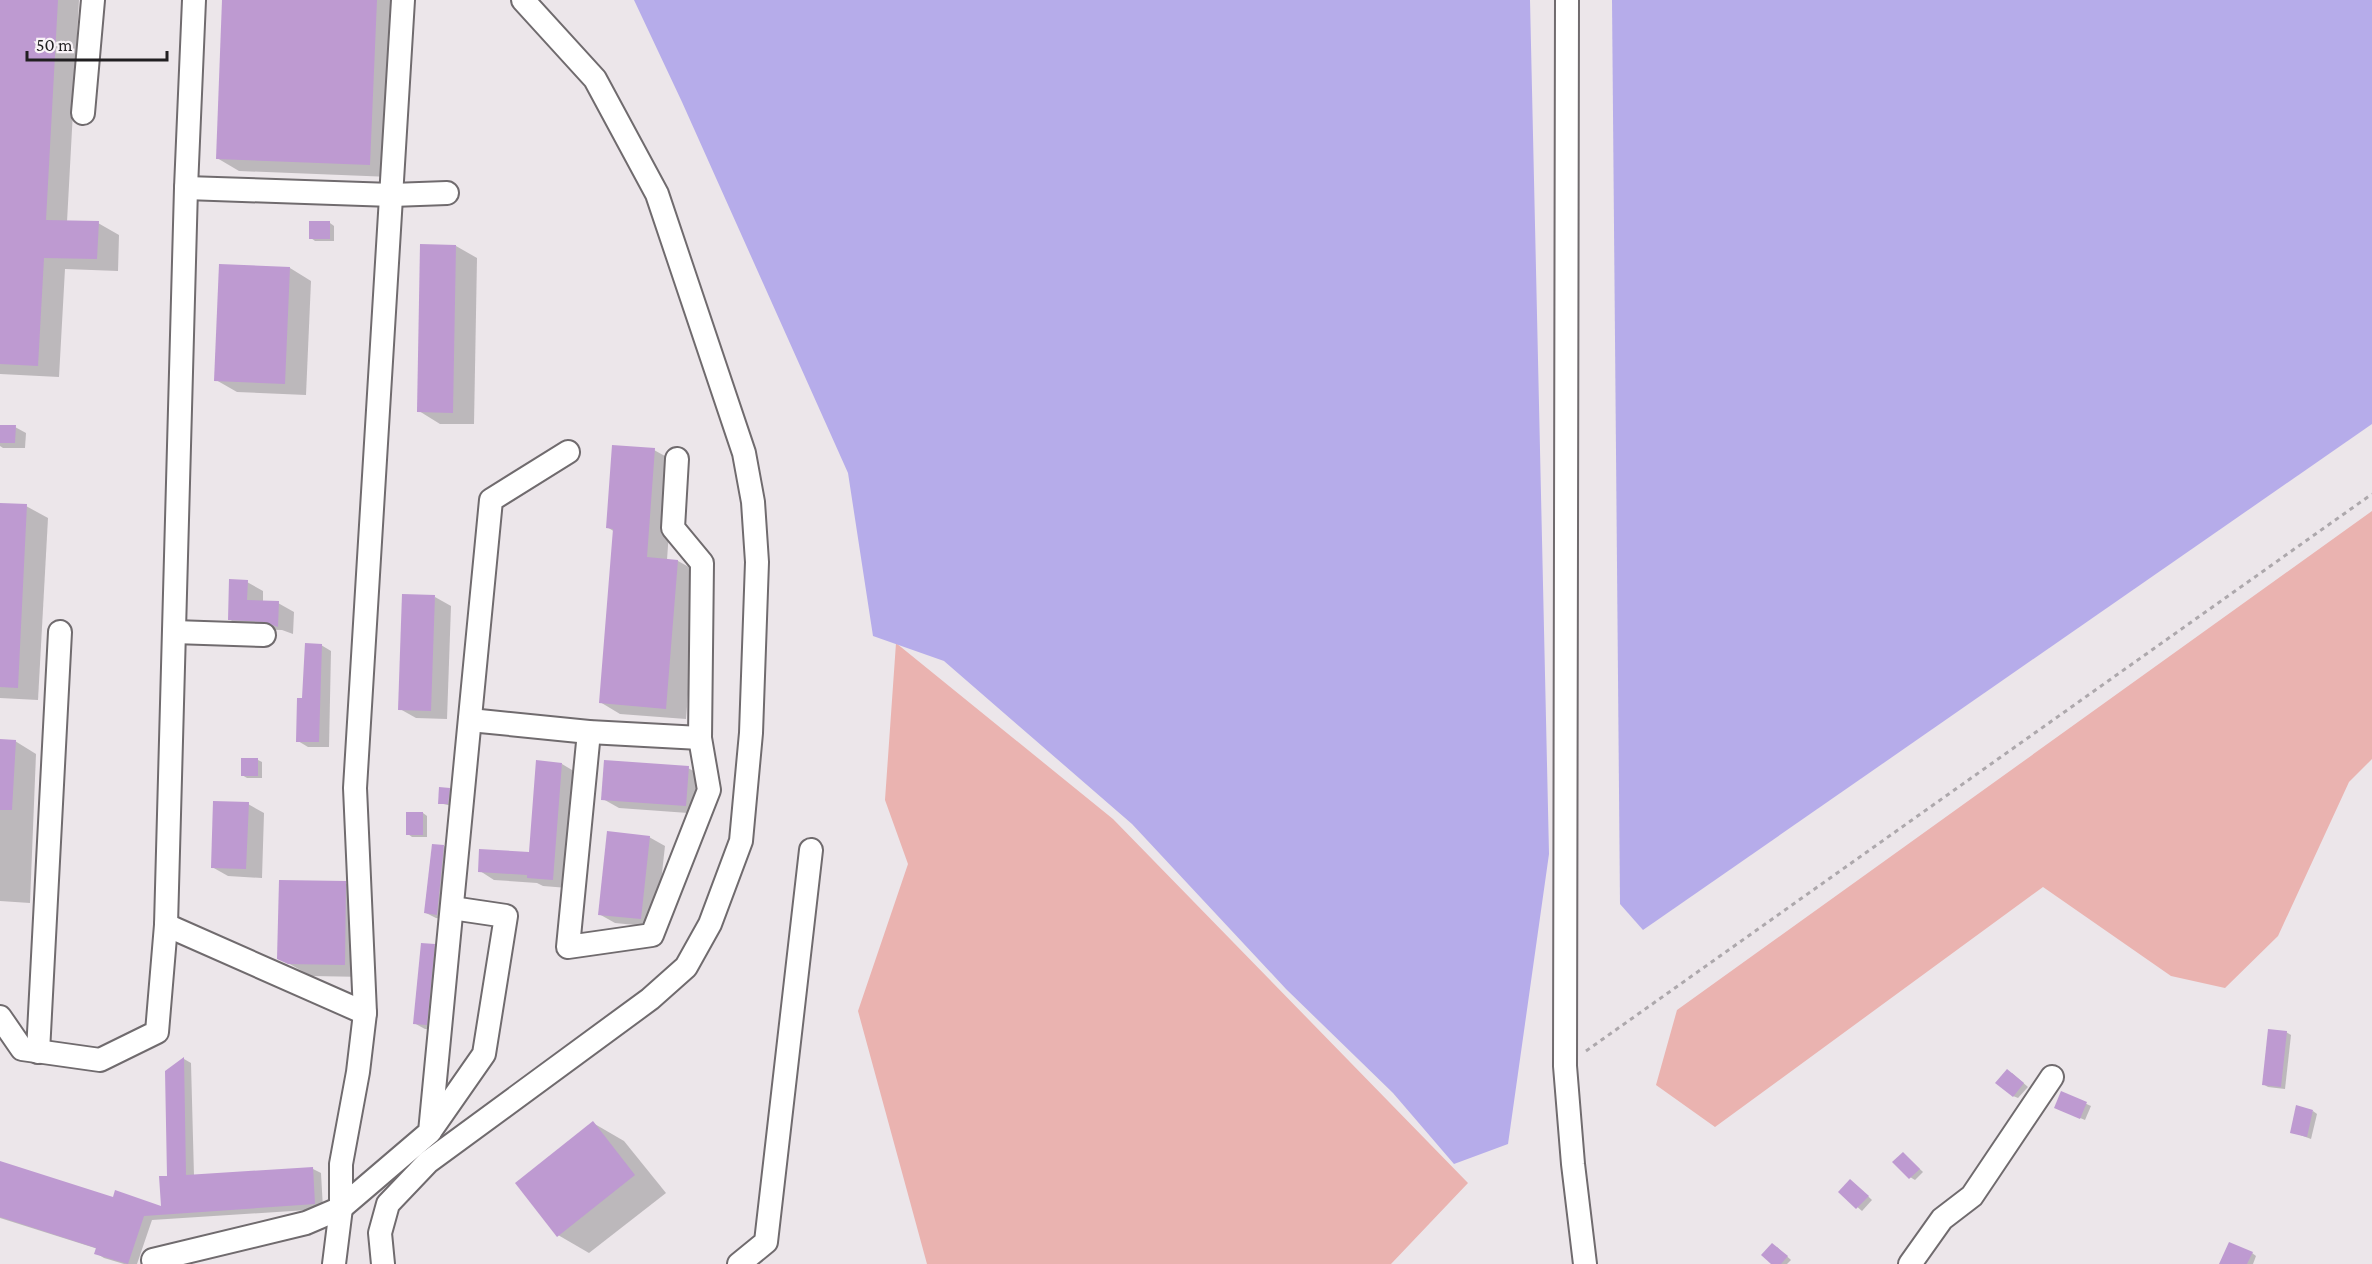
<svg xmlns="http://www.w3.org/2000/svg" width="2372" height="1264" font-family="'Crimson Pro',serif">
	<style>
		.green { fill: #eab3b0 }
		.water { fill: #b6acea }
		.shadow { fill: #0003 }
		.building { fill: #be9ad1 }
		.lines { fill: none; stroke-linecap: round; stroke-linejoin: round }
		.minor-casing { stroke: #706b6e; stroke-width: 26 }
		.path { stroke: #ada8ac; stroke-width: 3; stroke-dasharray: 4.5 4.5; stroke-linecap: butt }
		.minor { stroke: #fff; stroke-width: 22 }
	</style>
	<rect width="100%" height="100%" fill="#ece6ea"/>
	<g class="green">
		<path d="M2372,511v248l-23,23 -71,154 -53,52 -54,-12 -128,-89 -328,240 -59,-42 21,-75z"/>
		<path d="M896,643l217,176 355,364 -77,81h-464l-69,-253 50,-147 -23,-64z"/>
	</g>
	<g class="water">
		<path d="M634,0h896l19,854 -41,290 -54,20 -61,-71 -107,-104 -154,-165 -188,-163 -71,-25 -25,-163 -166,-371z"/>
		<path d="M1612,0h760v424l-729,506 -23,-26z"/>
	</g>
	<g class="shadow">
		<path d="M0,0h79l-12,222 31,1 21,12 -1,36 -53,-2 -6,108 -59,-3z"/>
		<path d="M224,0h174l-7,177 -152,-6 -22,-13z"/>
		<path d="M330,223l4,3v15h-19l-4,-3z"/>
		<path d="M456,246l21,12 -3,166h-34l-21,-13z"/>
		<path d="M290,268l21,13 -5,114 -69,-3 -21,-12z"/>
		<path d="M0,426l15,1 11,6 -1,15h-22l-3,-2z"/>
		<path d="M654,450l20,11 -7,99 11,1 20,11 -12,147 -66,-5 -20,-12 15,-170 -8,-5z"/>
		<path d="M0,504l26,2 22,12 -10,182 -38,-2z"/>
		<path d="M247,582l16,9v11l15,1 16,9 -1,22 -11,-4 -37,-1 -16,-10z"/>
		<path d="M435,597l16,9 -4,113 -31,-1 -16,-9z"/>
		<path d="M321,645l10,6 -2,96h-21l-10,-6 5,-42z"/>
		<path d="M0,741h15l21,13 -6,149 -30,-2z"/>
		<path d="M258,760l4,2v16h-15l-5,-3z"/>
		<path d="M562,764l15,9 -9,115 -25,-2 -6,-3 -43,-3 -14,-9 50,-17z"/>
		<path d="M688,768l16,9 -2,37 -83,-6 -16,-9z"/>
		<path d="M449,789l5,3 -2,14 -13,-3z"/>
		<path d="M248,804l16,9 -2,65 -34,-2 -16,-9z"/>
		<path d="M423,813l4,3v21h-15l-4,-3z"/>
		<path d="M649,837l16,9 -9,81 -41,-4 -16,-9z"/>
		<path d="M444,846l10,6 -7,68 -11,-2 -10,-5z"/>
		<path d="M345,883l21,12v82l-55,-1 -32,-18z"/>
		<path d="M434,946l10,6 -7,78 -12,-1 -11,-6z"/>
		<path d="M2286,1032l5,3 -6,54 -17,-2 -5,-3z"/>
		<path d="M184,1059l7,4 3,113 119,-7 8,4 2,36 -171,11 -15,44h-13l-20,-6 -8,-5 2,-4 -98,-31v-56l114,37 49,9z"/>
		<path d="M2012,1073l16,14 -10,11 -5,-2z"/>
		<path d="M2062,1093l29,13 -6,14 -24,-10z"/>
		<path d="M2313,1111l4,3 -6,25 -19,-7z"/>
		<path d="M593,1123l31,18 42,52 -77,60 -31,-18z"/>
		<path d="M1903,1153l20,19 -8,8 -5,-3z"/>
		<path d="M1855,1184l17,16 -10,11 -22,-19z"/>
		<path d="M1777,1247l14,13 -4,4h-14z"/>
		<path d="M2252,1253l4,3 -3,8h-32z"/>
	</g>
	<g class="building">
		<path d="M0,0h58l-12,220 53,1 -2,38 -53,-1 -6,108 -38,-2z"/>
		<path d="M222,0h155l-7,165 -154,-6z"/>
		<rect x="309" y="221" width="21" height="18"/>
		<path d="M420,244l36,1 -3,168 -36,-1z"/>
		<path d="M219,264l71,3 -5,117 -71,-3z"/>
		<path d="M0,425h16l-1,18h-15z"/>
		<path d="M612,445l43,3 -8,109 31,3 -12,149 -67,-6 14,-174 -7,-1z"/>
		<path d="M0,503l27,1 -9,184 -18,-1z"/>
		<path d="M229,579l19,1 -1,20 32,1 -1,26 -14,-5 -36,-2z"/>
		<path d="M402,594l33,1 -4,116 -33,-1z"/>
		<path d="M305,643l17,1 -3,98h-23l1,-44h5z"/>
		<path d="M0,739l16,1 -4,70h-12z"/>
		<rect x="241" y="758" width="17" height="18"/>
		<path d="M536,760l26,3 -9,117 -26,-2v-3l-49,-3 1,-23 50,3z"/>
		<path d="M604,760l85,6 -3,40 -85,-6z"/>
		<path d="M439,787l11,1 -2,16h-10z"/>
		<path d="M213,801l36,1 -3,67 -35,-1z"/>
		<rect x="406" y="812" width="17" height="23"/>
		<path d="M607,831l43,5 -9,83 -43,-4z"/>
		<path d="M432,844l12,1 -7,70 -13,-2z"/>
		<path d="M279,880l67,1 -1,84 -57,-1 -11,-5z"/>
		<path d="M421,943l14,1 -8,81 -14,-1z"/>
		<path d="M2268,1029l19,2 -6,56 -19,-2z"/>
		<path d="M184,1057l2,118 127,-8 2,37 -171,12 -16,48 -34,-10 2,-6 -96,-31v-56l113,36 2,-7 46,16 -2,-30h8l-2,-105z"/>
		<path d="M2007,1069l17,14 -11,14 -18,-14z"/>
		<path d="M2061,1091l26,11 -7,17 -26,-11z"/>
		<path d="M2296,1105l17,5 -6,27 -17,-4z"/>
		<path d="M593,1121l42,54 -78,62 -42,-54z"/>
		<path d="M1903,1152l17,17 -11,10 -17,-17z"/>
		<path d="M1850,1179l19,17 -13,13 -18,-17z"/>
		<path d="M2229,1242l24,10 -6,12h-28z"/>
		<path d="M1772,1243l16,13 -7,8h-10l-10,-9z"/>
	</g>
	<g class="lines">
		<g class="minor-casing">
			<g id="minor">
				<path d="M1567,0l-2,1066 8,98 12,100"/>
				<path d="M83,113l10,-113"/>
				<path d="M186,188l206,7 55,-2"/>
				<path d="M174,632l90,3"/>
				<path d="M470,720l119,12 111,6"/>
				<path d="M589,732l-21,215 84,-12 57,-145 -9,-52 2,-175 -29,-35 4,-69"/>
				<path d="M166,925l199,88"/>
				<path d="M0,1017l22,32 78,11 57,-28 9,-107 20,-737 8,-188"/>
				<path d="M38,1052l22,-420"/>
				<path d="M431,1130l53,-76 22,-138 -54,-8"/>
				<path d="M153,1260l153,-37 35,-15 89,-76 61,-632 77,-48"/>
				<path d="M334,1264l7,-56v-44l17,-92 7,-59 -10,-225 48,-788"/>
				<path d="M383,1264l-3,-31 8,-29 40,-42 222,-163 36,-32 24,-43 31,-83 10,-108 6,-171 -4,-60 -9,-49 -87,-259 -62,-115 -72,-79"/>
				<path d="M739,1264l27,-22 45,-392"/>
				<path d="M1910,1264l32,-45 30,-23 80,-119"/>
			</g>
		</g>
		<path class="path" d="M1586,1051l786,-557"/>
		<use href="#minor" class="minor"/>
	</g>
	<path d="M27 51v9h140v-9" fill="none" stroke="#211f21" stroke-width="3"/>
	<text x="36" y="51" font-size="18" fill="#211f21" stroke="#f9f3f7" stroke-width="4.5" paint-order="stroke">50 m</text>
</svg>
